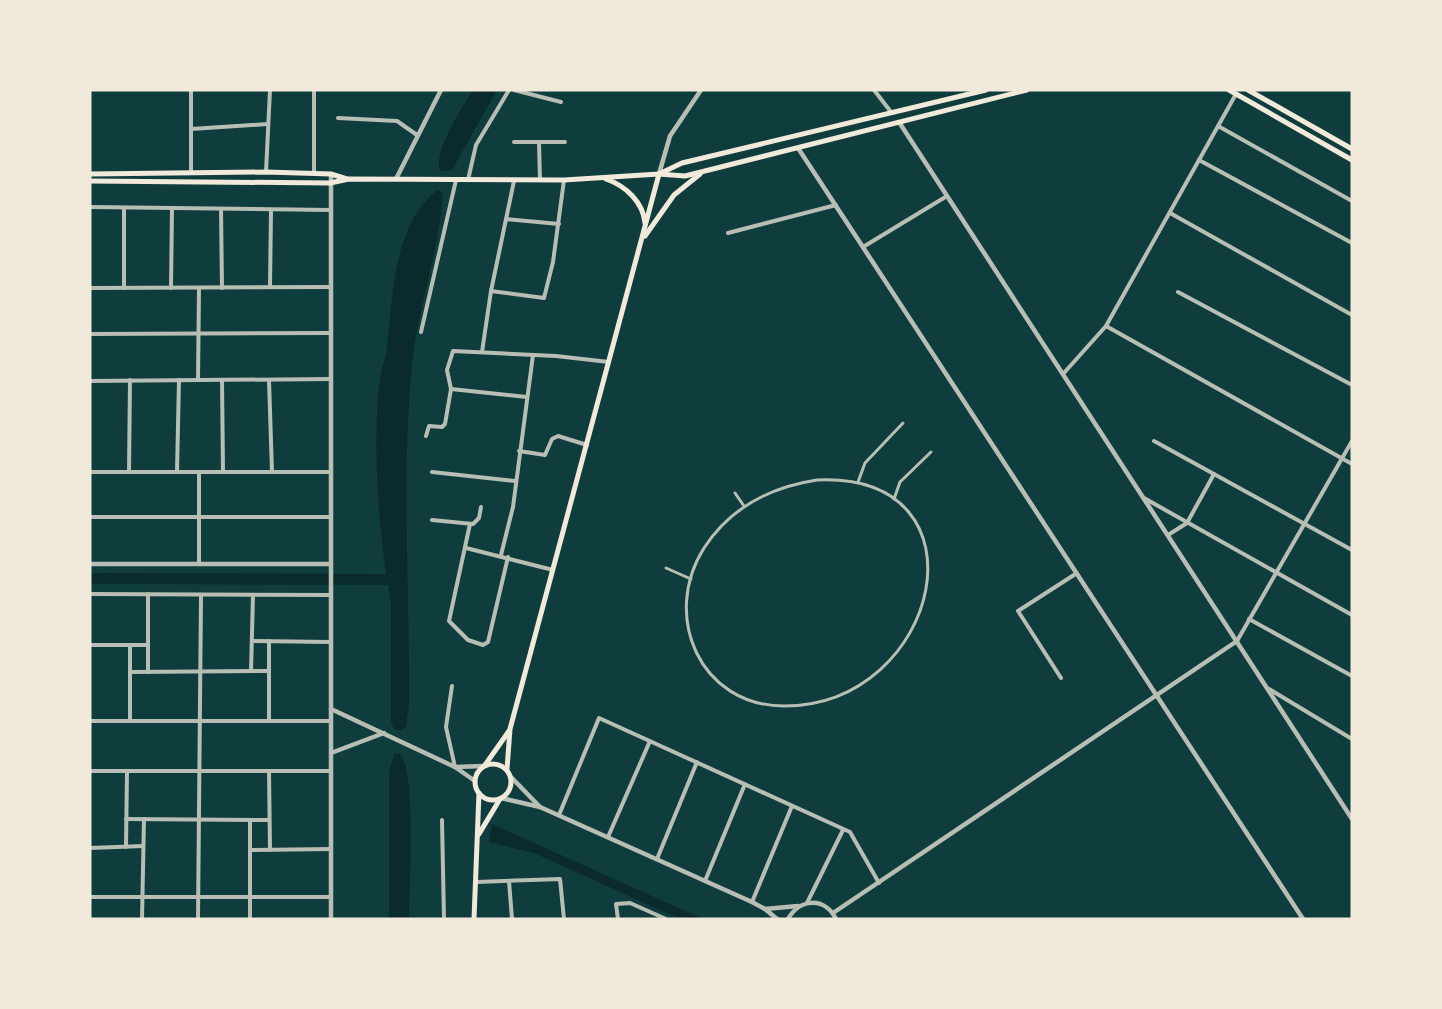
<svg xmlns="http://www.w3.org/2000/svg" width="1442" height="1009" font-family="'Asap Condensed',sans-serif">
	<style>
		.water { fill: #0a2a2b }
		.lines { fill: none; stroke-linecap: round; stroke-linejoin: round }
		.pedestrian { stroke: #b8beb3; stroke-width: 3 }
		.minor { stroke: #b8beb3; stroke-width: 4 }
		.tertiary { stroke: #b8beb3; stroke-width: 4.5 }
		.primary { stroke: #f1e9da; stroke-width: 5 }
	</style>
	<rect width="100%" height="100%" fill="#0f3d3e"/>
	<g class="water">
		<path d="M473,90h24l-45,80 -12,1c-7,-20 22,-63 33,-81z"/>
		<path d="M437,190l6,4c-4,58 -25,113 -31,171 -11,112 -2,226 -3,339l-3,23 -6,4 -6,-2 -3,-7v-119l-3,-18 -298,-1v-11l296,1c-8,-60 -13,-126 -7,-187 1,-14 6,-27 8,-40 6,-52 6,-121 50,-157z"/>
		<path d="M399,753c18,12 10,139 10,166h-20v-146l5,-19z"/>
		<path d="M492,824l211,95h-23l-146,-66 -45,-11z"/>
	</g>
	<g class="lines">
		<g class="pedestrian">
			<path d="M817,480c177,-8 124,226 -33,226 -84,0 -123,-90 -80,-158 26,-40 67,-61 113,-68z"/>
			<path d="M858,482l7,-19 38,-40"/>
			<path d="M735,493l9,13"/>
			<path d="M894,499l6,-17 31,-30"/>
			<path d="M666,568l25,11"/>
		</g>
		<g class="minor">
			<path d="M514,90l47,12"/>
			<path d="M874,90l17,22"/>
			<path d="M338,118l59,3 20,14"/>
			<path d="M1218,126l134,75"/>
			<path d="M191,129l77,-5"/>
			<path d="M514,142h51"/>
			<path d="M539,142l1,38"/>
			<path d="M1199,160l153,83"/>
			<path d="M266,172l4,-82"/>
			<path d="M191,173v-83"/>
			<path d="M314,173v-83"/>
			<path d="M468,180l8,-35 33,-55"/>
			<path d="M90,207l241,3"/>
			<path d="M221,209l1,79"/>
			<path d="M1170,213l182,102"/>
			<path d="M506,219l53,5"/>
			<path d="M728,233l108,-28"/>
			<path d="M863,247l84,-51"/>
			<path d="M270,287l1,-77"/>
			<path d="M90,288l241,-1"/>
			<path d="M124,288v-80"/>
			<path d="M171,288l1,-80"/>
			<path d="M491,291l53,7 9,-36 11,-82"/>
			<path d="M1178,292l174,93"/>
			<path d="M1106,326l246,138"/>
			<path d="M421,332l35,-152"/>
			<path d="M90,334l241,-1"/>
			<path d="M482,352l9,-61 23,-110"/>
			<path d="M1063,374l43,-48 130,-232"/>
			<path d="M198,380l1,-92"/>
			<path d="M222,380l1,92"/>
			<path d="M269,380l3,92"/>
			<path d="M90,381l241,-2"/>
			<path d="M451,389l76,8"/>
			<path d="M426,436l3,-10 13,1 3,-3 6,-35 -4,-19 6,-19 103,5 53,6"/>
			<path d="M1154,441l198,109"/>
			<path d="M519,451l26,4 7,-16 6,-3 29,9"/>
			<path d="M90,472h241"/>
			<path d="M129,472l1,-92"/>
			<path d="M177,472l2,-92"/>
			<path d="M199,472v92"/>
			<path d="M432,472l83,9"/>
			<path d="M1144,498l208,117"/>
			<path d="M90,517h241"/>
			<path d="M432,520l41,4 6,-6 2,-11"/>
			<path d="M470,524l-21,97 19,19 15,5 5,-3 20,-85"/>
			<path d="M1168,535l19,-12 27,-49"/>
			<path d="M466,548l87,22"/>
			<path d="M501,555l12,-48 20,-152"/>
			<path d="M90,594l241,1"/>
			<path d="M1249,619l103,57"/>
			<path d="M252,641l79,1"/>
			<path d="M1237,641l115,-200"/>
			<path d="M90,645h58"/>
			<path d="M251,671l2,-76"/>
			<path d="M130,672l139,-1"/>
			<path d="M148,672v-78"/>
			<path d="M1061,678l-43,-67 59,-38"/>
			<path d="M452,686l-6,41 9,40"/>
			<path d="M1269,689l83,50"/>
			<path d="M90,721h241"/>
			<path d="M130,721v-76"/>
			<path d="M269,721v-80"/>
			<path d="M90,771h241"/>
			<path d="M269,771l1,79"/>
			<path d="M559,815l40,-97 251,114 29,51"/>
			<path d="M126,819l143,1"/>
			<path d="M442,820l2,99"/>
			<path d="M608,837l42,-96"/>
			<path d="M126,847l1,-76"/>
			<path d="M90,848l53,-2"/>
			<path d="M250,850l81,-1"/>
			<path d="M657,859l40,-97"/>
			<path d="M509,881l3,38"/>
			<path d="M705,881l40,-97"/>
			<path d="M476,882l84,-3 4,40"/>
			<path d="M90,897h241"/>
			<path d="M752,902l40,-96"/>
			<path d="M807,903l36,-73"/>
			<path d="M142,919l2,-100"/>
			<path d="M198,919l3,-324"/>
			<path d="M250,919v-99"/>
			<path d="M618,919l-2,-15 14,-1 36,16"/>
		</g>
		<g class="tertiary">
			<path d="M899,122l453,697"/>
			<path d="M798,148l505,771"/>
			<path d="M331,174v745"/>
			<path d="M659,174l11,-38 31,-46"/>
			<path d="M396,179l45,-89"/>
			<path d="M90,564h241"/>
			<path d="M331,709l124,58 20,14"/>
			<path d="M331,753l53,-20"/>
			<path d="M455,767l28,-1"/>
			<path d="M511,777l29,30"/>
			<path d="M501,798l39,9 212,95 13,7 12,10"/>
			<path d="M765,909l33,-3"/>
			<path d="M833,913l404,-272"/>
			<path d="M788,919c12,-21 37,-22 48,0"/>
		</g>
		<g class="primary">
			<path d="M1229,90l123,70"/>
			<path d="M1248,90l104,59"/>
			<path d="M90,174l176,-2 65,2 16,5"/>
			<path d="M659,174l23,-11 304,-73"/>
			<path d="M606,179c20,7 37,23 39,44"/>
			<path d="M90,181l240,2 19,-4 215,1 95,-6 26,2 342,-86"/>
			<path d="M645,236l29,-41 26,-21"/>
			<circle cx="493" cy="782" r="18"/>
			<path d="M485,765l24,-34"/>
			<path d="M507,769l3,-40 149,-555"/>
			<path d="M479,834l21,-35"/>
			<path d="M474,919l5,-126"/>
		</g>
	</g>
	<rect width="1442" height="1009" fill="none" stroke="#f1e9da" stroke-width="183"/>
</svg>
